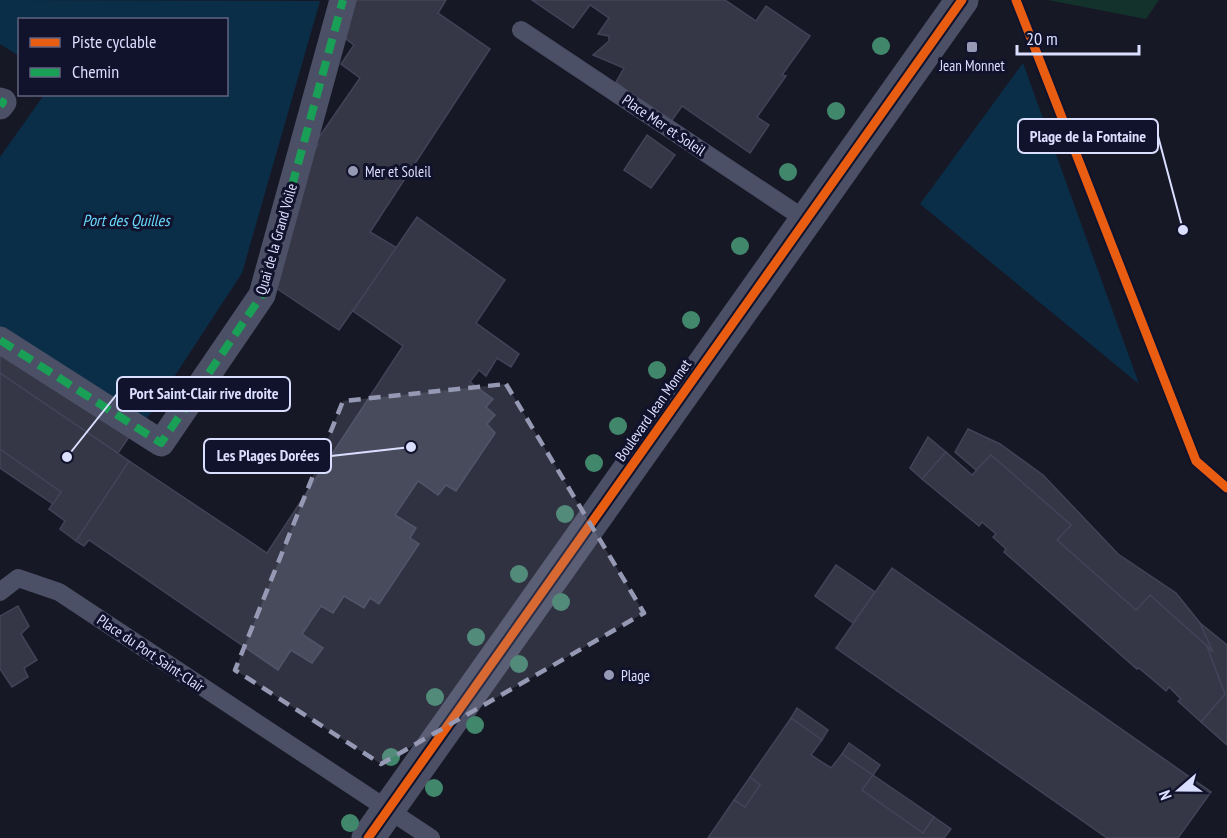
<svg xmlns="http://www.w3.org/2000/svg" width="1227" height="838" font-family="'PT Sans Narrow',sans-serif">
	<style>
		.green { fill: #14322c }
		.water { fill: #0b2e48 }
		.building { fill: #353746; stroke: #424358; stroke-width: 1.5 }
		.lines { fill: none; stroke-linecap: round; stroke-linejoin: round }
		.service { stroke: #4c5066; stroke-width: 18 }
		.pedestrian { stroke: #4c5066; stroke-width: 27 }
		.tertiary { stroke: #4c5066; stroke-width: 33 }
		.quiet { stroke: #1a9f57; stroke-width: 8; stroke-dasharray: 15 8; stroke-linecap: butt }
		.cycleway-casing { stroke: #11122b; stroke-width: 13 }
		.cycleway { stroke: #e95d12; stroke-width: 9 }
		.tree { fill: #41876c }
		.marked { fill: #9699b3; fill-opacity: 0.2; stroke: #9699b3; stroke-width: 4.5; stroke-dasharray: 12 8; stroke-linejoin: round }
		.poi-dot { fill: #9699b3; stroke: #11122b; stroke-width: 2 }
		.labels { text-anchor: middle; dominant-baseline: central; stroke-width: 6; stroke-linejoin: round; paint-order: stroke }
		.poi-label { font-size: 15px; fill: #dbdfff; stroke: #11122b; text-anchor: start }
		.street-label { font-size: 15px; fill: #dbdfff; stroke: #11122b }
		.water-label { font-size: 16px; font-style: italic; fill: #69dbff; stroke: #11122b }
		.leader { fill: none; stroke: #dbdfff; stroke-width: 2 }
		.callout-dot { fill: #dbdfff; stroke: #11122b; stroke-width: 2 }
		.callout { fill: #11122b; stroke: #dbdfff; stroke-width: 2 }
		.callout-label { font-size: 16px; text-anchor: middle; font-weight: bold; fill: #dbdfff }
	</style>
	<rect width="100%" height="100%" fill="#171825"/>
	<path class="green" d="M1048,0h111l-13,19z"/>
	<g class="water">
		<path d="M0,0l320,1 -78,272 -98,150 -144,-93v-173l44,-62 182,-1v-74h-206l-1,36 -19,-12z"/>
		<path d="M1023,63l116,321 -219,-180z"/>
	</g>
	<g class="building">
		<path d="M356,0h90l-8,13 52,36 -120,183 27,16 -58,82 -72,-48 42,-124 9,-13 -3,-2 45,-65 -19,-14 13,-19 -19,-14z"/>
		<path d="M532,0h193l31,21 10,-15 44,30 -28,39 4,1 -29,41 12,8 -19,28 -68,-47 -12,17 -54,-41 8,-14 -31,-13 16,-14v-5l-11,-2 11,-16 -19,-13 -17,23z"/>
		<path d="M647,135l28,20 -24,33 -27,-18z"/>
		<path d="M417,217l88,63 -29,43 43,31 -8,13 -14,-9 -11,18 -7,-6 -9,12 23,17 -7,8 9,8 -8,9 8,9 -39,58 -10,-6 -8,10 -20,-14 -23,34 21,13 -6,10 9,6 -40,60 -9,-6 -6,10 -20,-12 -11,17 -12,-7 -19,28 21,14 -11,15 -21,-13 -13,20 -189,-130 -5,6 -8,-5 53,-80 138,92 136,-207 -50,-35z"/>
		<path d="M0,350l129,87 -11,16 -118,-80z"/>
		<path d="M0,373l129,88 -53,80 -16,-12 5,-8 -16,-12 12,-17 -61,-43z"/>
		<path d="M968,429l32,15 43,31 75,79 58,39 24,30 13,29 -63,-57 -14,15 -79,-70 14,-15 -80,-70 -15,15 -21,-18z"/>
		<path d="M928,437l18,15 -24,27 -12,-11z"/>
		<path d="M0,449l61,43 -8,12 -53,-36z"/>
		<path d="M946,452l26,23 19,-20 80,70 -14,15 79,70 14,-15 57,51 18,48 -24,28 -23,-21 3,-2 -12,-12 -3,4 -27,-23 -2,1 -133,-117 2,-3 -13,-12 3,-3 -14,-12 -3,4 -57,-47z"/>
		<path d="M836,565l39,27 -22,31 -38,-27z"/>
		<path d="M892,568l319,224 -33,46h-71l-271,-190z"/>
		<path d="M18,606l11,20 -8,8 16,26 -13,8 4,9 -16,10 -12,-18v-53z"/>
		<path d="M1200,623l27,22v100l-26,-23 24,-28 -18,-48 6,6z"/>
		<path d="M797,708l31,22 -6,10 -31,-22z"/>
		<path d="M791,718l31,22 -11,15 20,13 11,-14 31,21 -11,15 61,43 11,-16 17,12 -7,9h-236l26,-38 11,7 15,-22 -10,-8z"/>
		<path d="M849,743l31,22 -7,10 -31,-21z"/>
		<path d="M873,775l61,42 -11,16 -61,-43z"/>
		<path d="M750,777l10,8 -15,22 -11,-7z"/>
	</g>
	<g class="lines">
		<g class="service">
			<path d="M521,30l285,190"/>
			<path d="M0,592l18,-14 41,14 372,246"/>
		</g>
		<g class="pedestrian">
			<path d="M0,101l3,1 -3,4"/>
			<path d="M0,340l161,103 101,-148 81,-295"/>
		</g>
		<path class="tertiary" d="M368,838l594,-838"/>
		<g class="quiet">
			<path d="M0,101l3,1 -3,4"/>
			<path d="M0,340l161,103 101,-148 81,-295"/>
		</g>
		<g class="cycleway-casing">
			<g id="cycleway">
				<path d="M1016,0l180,461 31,27"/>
				<path d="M368,838l594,-838"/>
			</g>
		</g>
		<use href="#cycleway" class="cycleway"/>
	</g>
	<g class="tree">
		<circle cx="881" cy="46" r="9"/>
		<circle cx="836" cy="111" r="9"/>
		<circle cx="788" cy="172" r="9"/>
		<circle cx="740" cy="246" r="9"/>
		<circle cx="691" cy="320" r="9"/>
		<circle cx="657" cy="370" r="9"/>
		<circle cx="618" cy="426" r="9"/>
		<circle cx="594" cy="463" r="9"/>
		<circle cx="565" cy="514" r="9"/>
		<circle cx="519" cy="574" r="9"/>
		<circle cx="561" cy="602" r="9"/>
		<circle cx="476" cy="637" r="9"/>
		<circle cx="519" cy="664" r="9"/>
		<circle cx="435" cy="697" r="9"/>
		<circle cx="475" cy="725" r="9"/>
		<circle cx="391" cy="757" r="9"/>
		<circle cx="434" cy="788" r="9"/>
		<circle cx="350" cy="823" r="9"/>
	</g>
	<path class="marked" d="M506,384l138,229 -263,151 -146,-94 108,-269z"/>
	<g class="poi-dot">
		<rect x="966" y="41" width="12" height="12" rx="3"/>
		<circle cx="353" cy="171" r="6"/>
		<circle cx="609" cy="675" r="6"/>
	</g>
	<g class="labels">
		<g class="poi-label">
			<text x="972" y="65" text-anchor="middle">Jean Monnet</text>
			<text x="365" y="171">Mer et Soleil</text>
			<text x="621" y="675">Plage</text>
		</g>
		<g class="street-label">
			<text transform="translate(664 125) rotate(34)">Place Mer et Soleil</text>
			<text transform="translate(276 239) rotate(-74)">Quai de la Grand Voile</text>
			<text transform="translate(653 410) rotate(-55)">Boulevard Jean Monnet</text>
			<text transform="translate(151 653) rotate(34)">Place du Port Saint-Clair</text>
		</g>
		<g class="water-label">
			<text x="126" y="220">Port des Quilles</text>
		</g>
	</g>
	<path class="leader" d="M1183 230L1158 136M67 457L117 394M411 447L331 456"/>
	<g class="callout-dot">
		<circle cx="1183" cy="230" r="6"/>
		<circle cx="67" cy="457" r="6"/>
		<circle cx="411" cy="447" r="6"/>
	</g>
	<g class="callout">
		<rect x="1018" y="119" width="140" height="34" rx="6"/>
		<rect x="117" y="377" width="173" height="34" rx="6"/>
		<rect x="204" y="439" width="127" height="34" rx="6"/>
	</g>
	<g class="callout-label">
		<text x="1088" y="142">Plage de la Fontaine</text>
		<text x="204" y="399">Port Saint-Clair rive droite</text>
		<text x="268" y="461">Les Plages Dorées</text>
	</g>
	<rect x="18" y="18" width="210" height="78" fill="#11122b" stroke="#626480" stroke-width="1.5"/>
	<rect x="30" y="38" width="30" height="9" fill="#e95d12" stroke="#626480" stroke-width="1.5"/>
	<text x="72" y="48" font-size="18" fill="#dbdfff">Piste cyclable</text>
	<rect x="30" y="68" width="30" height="9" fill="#1a9f57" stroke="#626480" stroke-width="1.5"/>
	<text x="72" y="78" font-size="18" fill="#dbdfff">Chemin</text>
	<g transform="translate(1179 790) rotate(250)" stroke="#11122b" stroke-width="4.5" paint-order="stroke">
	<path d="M0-4.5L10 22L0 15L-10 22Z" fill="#dbdfff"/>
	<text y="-9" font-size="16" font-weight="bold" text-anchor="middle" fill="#dbdfff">N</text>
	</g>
	<path d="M1017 45v9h122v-9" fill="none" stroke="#dbdfff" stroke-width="3"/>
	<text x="1026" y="45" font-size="18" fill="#dbdfff" stroke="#11122b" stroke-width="4.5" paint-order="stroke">20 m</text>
</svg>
